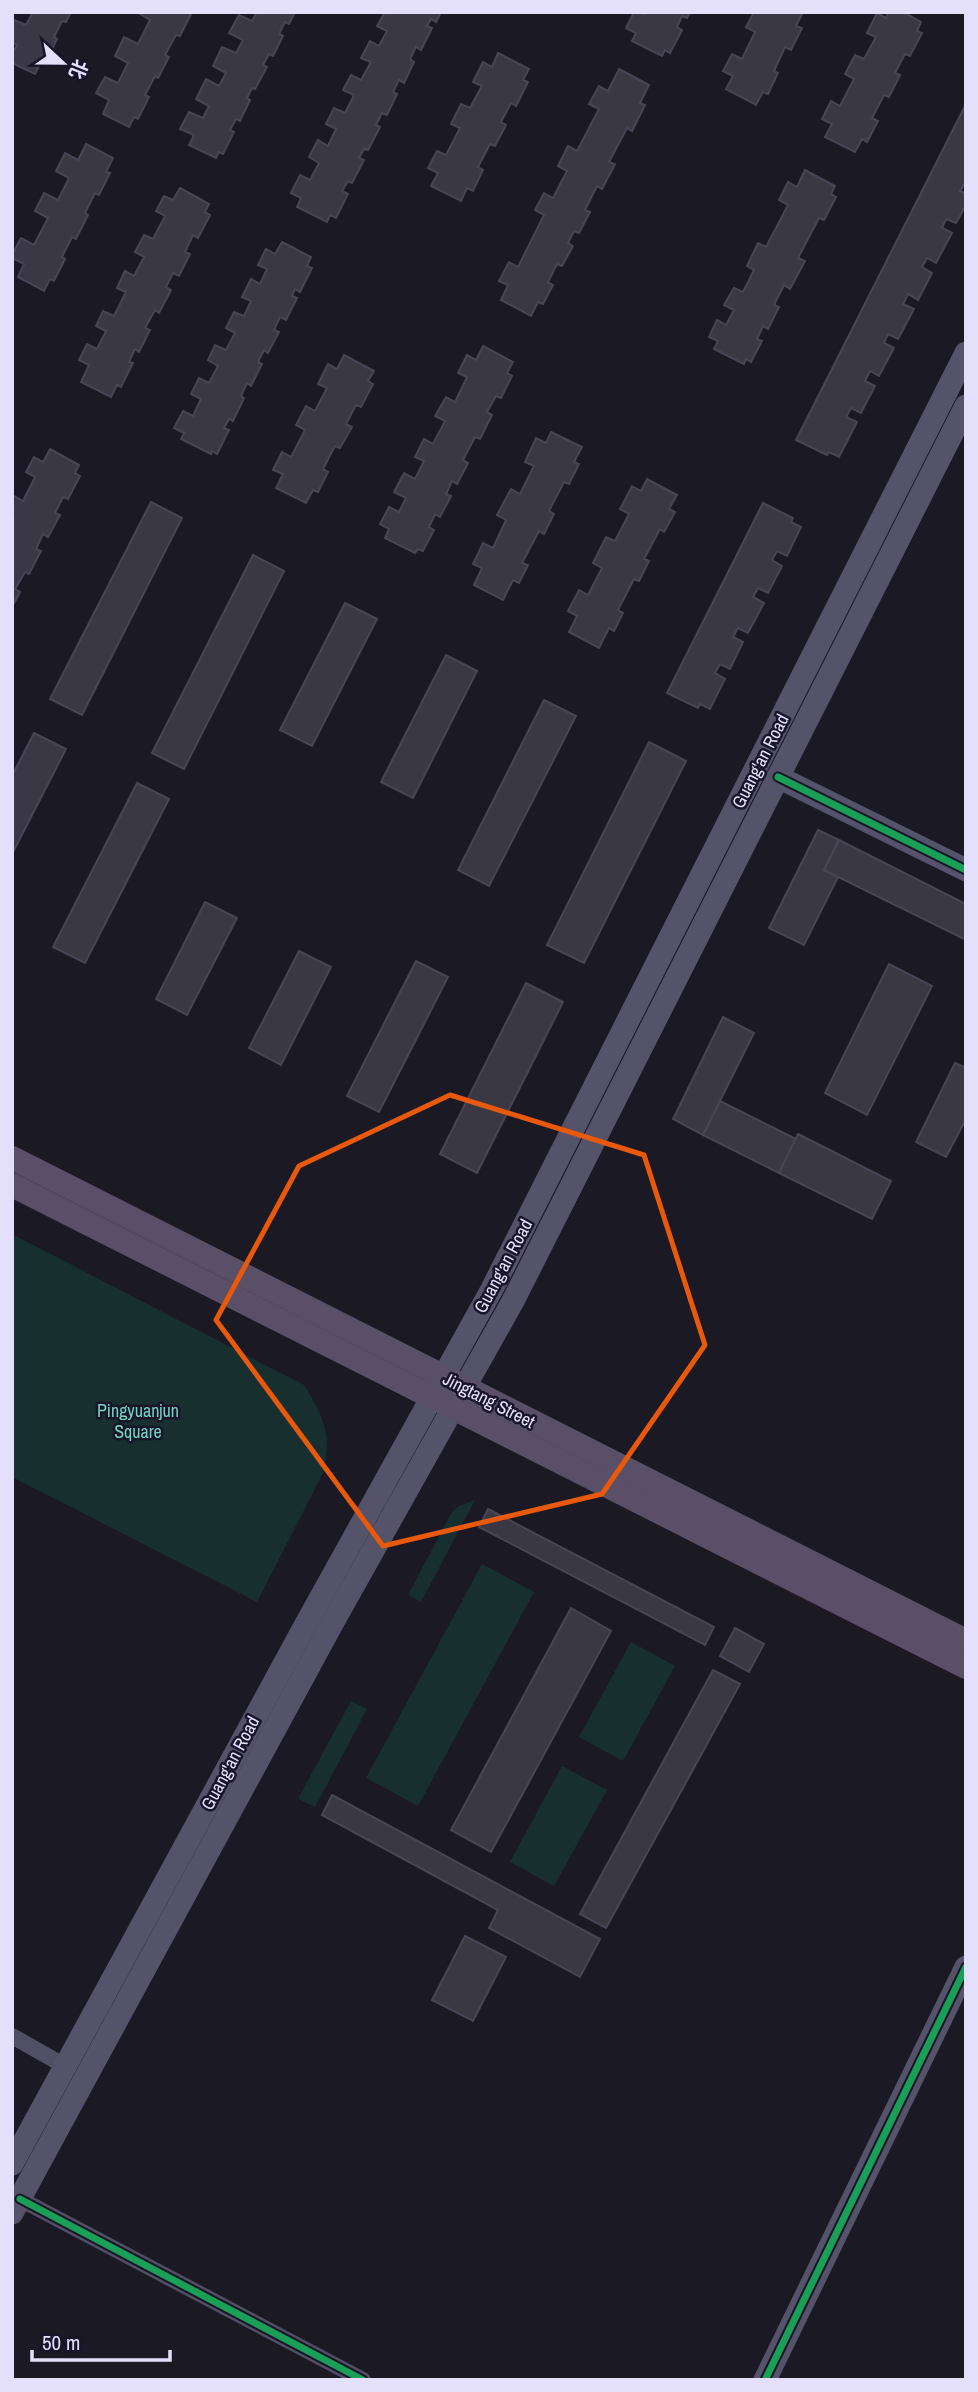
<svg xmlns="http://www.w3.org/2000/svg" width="978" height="2392" font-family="'Archivo Narrow','Noto Sans SC',sans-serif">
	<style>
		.green { fill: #182f30 }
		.building { fill: #3a3845; stroke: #484556; stroke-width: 2 }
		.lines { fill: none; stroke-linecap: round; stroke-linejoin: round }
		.street { stroke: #514f63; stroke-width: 16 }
		.secondary { stroke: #555369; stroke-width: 23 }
		.primary { stroke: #595067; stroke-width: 24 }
		.cycleway-casing { stroke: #181429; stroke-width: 11 }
		.cycleway { stroke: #1a9f57; stroke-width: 7 }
		.marked { fill: none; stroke: #e8590c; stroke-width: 5; stroke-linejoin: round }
		.labels { text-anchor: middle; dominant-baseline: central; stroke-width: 5; stroke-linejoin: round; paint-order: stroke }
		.street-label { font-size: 18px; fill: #e4e0fb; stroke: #181429 }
		.park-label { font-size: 18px; fill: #73d4be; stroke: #181429 }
	</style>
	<rect width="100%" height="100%" fill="#1b1924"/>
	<g class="green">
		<path d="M12,1234l292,151c20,33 28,48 19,88l-66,129 -245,-125z"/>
		<path d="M475,1500l-54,102 -13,-7 44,-83 7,-6z"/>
		<path d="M482,1564l52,28 -116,214 -52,-28z"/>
		<path d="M631,1642l44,24 -52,95 -44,-24z"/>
		<path d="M351,1701l16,8 -52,98 -17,-8z"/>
		<path d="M562,1766l45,24 -53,96 -44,-24z"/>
	</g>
	<g class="building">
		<path d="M33,12h38l-5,10 -4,-1 -8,16 3,2 -10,21 -4,-2 -8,16 -23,-11v-9l5,-9 -5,-3v-23l14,6z"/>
		<path d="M187,12l4,2 -11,22 -4,-1 -11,20 4,2 -11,21 -3,-2 -10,19 4,2 -11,22 -4,-2 -5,10 -26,-13 6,-14 -13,-7 9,-16 13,6 10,-20 -13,-7 9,-19 14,7 12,-24 -13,-8z"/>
		<path d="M257,12h38l-6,12 -4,-2 -6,12 4,2 -10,20 -4,-2 -6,11 4,2 -12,22 -3,-1 -5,10 3,2 -10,21 -4,-2 -6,11 4,2 -11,22 -4,-2 -3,6 -27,-13 5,-10 -14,-6 9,-17 14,6 6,-12 -13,-7 10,-20 13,7 7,-13 -13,-7 9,-19 14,6 7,-13 -14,-7 10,-18 13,6z"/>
		<path d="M385,12h56l-5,10 -5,-3 -4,7 5,2 -11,22 -5,-3 -6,12 4,3 -10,21 -5,-3 -6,12 4,2 -10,21 -5,-2 -6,12 4,2 -12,23 -4,-1 -5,9 5,2 -12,23 -4,-2 -6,10 6,3 -12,24 -6,-3 -3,7 -30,-15 4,-9 -10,-5 9,-18 10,5 9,-17 -10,-6 9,-17 10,6 8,-17 -10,-5 8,-16 11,5 9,-18 -11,-5 8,-15 10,5 10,-18 -10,-4 9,-17 9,5 8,-15 -10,-5z"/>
		<path d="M634,12l12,2 1,-2h43l-3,6 -5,-2 -5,11 5,3 -12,23 -5,-3 -3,6 -30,-15 4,-8 -10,-5z"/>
		<path d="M754,12h49l-7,14 6,2 -11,22 -6,-3 -11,24 4,2 -10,21 -5,-2 -7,13 -30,-16 7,-13 -10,-5 9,-17 10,5 13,-27 -9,-5z"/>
		<path d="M888,12h15l18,10 -4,9 5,2 -12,23 -5,-2 -10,19 5,2 -11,22 -5,-2 -12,23 6,3 -11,21 -5,-3 -7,13 -30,-15 7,-13 -10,-5 9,-18 9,5 14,-27 -9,-5 10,-19 9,4 12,-22 -9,-4 10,-20 9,5z"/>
		<path d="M498,53l31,16 -6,11 5,2 -12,24 -5,-3 -10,19 5,3 -11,21 -5,-2 -12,23 5,3 -10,21 -6,-3 -6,13 -30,-15 7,-13 -10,-5 9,-17 9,4 14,-27 -9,-4 10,-20 9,4 12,-22 -9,-4 10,-20 9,5z"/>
		<path d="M619,69l30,16 -9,18 5,2 -13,26 -5,-3 -18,34 6,2 -13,25 -5,-3 -12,24 5,2 -11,21 -5,-2 -6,12 5,3 -11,20 -5,-2 -9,18 5,3 -10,19 -5,-2 -7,14 -30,-16 7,-15 -9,-4 10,-19 9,5 26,-52 -9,-5 9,-17 9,5 14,-27 -9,-5 10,-20 9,5 22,-42 -10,-5 10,-18 9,5z"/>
		<path d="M966,104v78l-6,9 6,2v12l-10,18 -10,-4 -4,9 10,5 -16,30 -9,-5 -5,9 10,6 -14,27 -10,-6 -5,10 11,5 -16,30 -10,-5 -4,9 10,5 -15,28 -9,-5 -5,10 10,5 -14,27 -10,-5 -5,9 11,5 -18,35 -10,-5 -2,3 -31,-15z"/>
		<path d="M86,144l27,14 -7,14 4,1 -11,22 -4,-2 -10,20 3,2 -12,24 -4,-2 -10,20 3,2 -11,22 -4,-2 -6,12 -26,-14 6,-13 -12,-6v-3l9,-17 13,7 14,-27 -13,-7 9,-18 14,7 11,-22 -13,-7 9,-18 13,7z"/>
		<path d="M805,170l30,16 -4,8 5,3 -12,23 -5,-2 -21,40 7,3 -15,28 -6,-4 -10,20 5,2 -11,22 -5,-3 -6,13 5,2 -11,21 -5,-3 -2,5 -30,-15 4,-8 -9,-4 8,-17 9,5 8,-15 -10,-5 10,-17 9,4 11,-22 -7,-4 11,-23 8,4 22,-42 -9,-5 9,-18 9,5z"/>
		<path d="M180,188l29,16 -4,8 5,3 -12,23 -5,-3 -8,17 5,2 -11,22 -6,-3 -7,14 5,3 -12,23 -4,-3 -10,18 5,2 -11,22 -4,-3 -6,13 4,1 -12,24 -4,-2 -6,12 -30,-15 8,-17 -10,-5 8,-16 10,5 9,-18 -10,-5 7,-15 11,5 12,-24 -9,-4 8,-17 9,5 10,-19 -9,-5 9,-17 9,4 12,-23 -9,-5 8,-15 9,4z"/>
		<path d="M282,242l29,15 -4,9 5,2 -12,24 -5,-3 -3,7 5,2 -11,22 -6,-3 -6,13 5,2 -11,21 -4,-3 -6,12 4,2 -11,22 -4,-3 -6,13 3,2 -11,23 -4,-2 -5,9 5,2 -12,24 -5,-3 -1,3 -30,-15 3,-6 -10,-5 9,-17 10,5 8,-17 -10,-5 8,-16 10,5 9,-17 -10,-6 7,-15 11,5 9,-17 -9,-5 8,-16 10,4 7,-15 -9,-4 9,-18 9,5 7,-15 -9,-4 8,-16 9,5z"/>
		<path d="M483,346l30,16 -6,11 5,3 -11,22 -5,-2 -9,16 5,3 -12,24 -5,-2 -12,23 5,3 -11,21 -5,-3 -6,13 5,2 -11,21 -5,-3 -6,13 5,3 -11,21 -5,-2 -3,4 -30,-15 4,-9 -9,-5 9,-17 10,5 7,-14 -12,-6 10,-19 11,6 9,-18 -9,-4 9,-18 9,5 12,-23 -10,-5 11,-19 9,5 12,-25 -9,-4 9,-18 9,5z"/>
		<path d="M344,355l30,16 -6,10 5,3 -12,23 -5,-2 -10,19 6,3 -12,21 -5,-2 -12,23 5,3 -10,20 -5,-2 -7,13 -30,-15 7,-14 -10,-4 9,-18 9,5 14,-27 -9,-5 10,-19 9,5 12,-23 -9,-4 10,-20 9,5z"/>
		<path d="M551,432l31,15 -8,15 5,2 -10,20 -5,-2 -15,29 5,3 -10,20 -5,-3 -17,32 6,2 -9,18 -6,-3 -10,20 -29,-15 8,-17 -9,-4 10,-21 10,5 13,-28 -9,-5 14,-26 9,5 14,-28 -9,-4 11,-24 10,5z"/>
		<path d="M50,449l29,16 -4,8 5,3 -12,23 -5,-2 -8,16 5,2 -12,22 -5,-3 -7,15 5,2 -12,23 -4,-2 -10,17 5,3 -8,15v-85l2,-3 -2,-2v-18l2,-3 9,5 12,-24 -9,-5 8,-15 9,5z"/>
		<path d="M647,479l30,16 -8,14 6,3 -11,20 -4,-3 -16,30 5,2 -10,20 -5,-2 -16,31 5,3 -9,18 -5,-3 -10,20 -30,-16 8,-16 -9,-5 11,-21 9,5 14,-27 -9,-5 13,-26 9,4 14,-27 -9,-5 12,-23 9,5z"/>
		<path d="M151,502l31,16 -100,197 -32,-16z"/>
		<path d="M763,503l30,15 -2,4 10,5 -14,29 -10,-5 -5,9 10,6 -14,27 -10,-5 -5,9 11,6 -16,30 -10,-5 -5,9 10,5 -13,27 -10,-5 -5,9 10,6 -15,30 -10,-5 -2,4 -31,-15z"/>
		<path d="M253,555l31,16 -100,198 -32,-16z"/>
		<path d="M345,603l32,16 -65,127 -32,-16z"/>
		<path d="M446,655l31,16 -64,127 -32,-16z"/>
		<path d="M544,700l32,16 -87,170 -31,-16z"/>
		<path d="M34,733l32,16 -54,105v-78z"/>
		<path d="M649,742l37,19 -102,202 -37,-18z"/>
		<path d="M137,783l32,16 -84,164 -32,-16z"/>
		<path d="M818,830l21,10 -15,30 14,7 -34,68 -35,-17z"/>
		<path d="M839,840l127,64v36l-142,-70z"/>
		<path d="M205,902l32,16 -50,97 -31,-16z"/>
		<path d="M299,951l32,16 -50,98 -32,-17z"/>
		<path d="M416,961l32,16 -69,135 -32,-16z"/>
		<path d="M889,964l43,22 -65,129 -42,-22z"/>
		<path d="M526,983l37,19 -86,171 -37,-19z"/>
		<path d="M723,1017l31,16 -51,102 -30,-16z"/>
		<path d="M955,1063l11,5v51l-20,38 -30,-15z"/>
		<path d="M720,1101l76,38 -17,34 -76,-38z"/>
		<path d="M798,1134l93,47 -19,38 -93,-46z"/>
		<path d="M488,1509l226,118 -9,18 -226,-118z"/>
		<path d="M571,1608l40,23 -120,221 -40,-22z"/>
		<path d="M735,1628l29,16 -15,28 -29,-16z"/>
		<path d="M713,1670l27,14 -134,244 -26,-14z"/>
		<path d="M332,1795l268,144 -20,38 -91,-49 9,-18 -176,-95z"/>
		<path d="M465,1936l41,21 -33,64 -41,-21z"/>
	</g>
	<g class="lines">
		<g class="street">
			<path d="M12,2036l53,30"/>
			<path d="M20,2199l343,181"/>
		</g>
		<g class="secondary">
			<path d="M778,777l188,93"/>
			<path d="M12,2164l294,-540 186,-335 474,-936"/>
			<path d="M12,2213l321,-591 180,-321 453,-895"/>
			<path d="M765,2380l201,-413"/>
		</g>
		<g class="primary">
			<path d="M12,1158l954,483"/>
			<path d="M12,1185l954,482"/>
		</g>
		<g class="cycleway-casing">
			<g id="cycleway">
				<path d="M778,777l188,93"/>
				<path d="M20,2199l343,181"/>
				<path d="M765,2380l201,-413"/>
			</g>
		</g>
		<use href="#cycleway" class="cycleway"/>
	</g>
	<path class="marked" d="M450,1095l194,60 61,190 -103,149 -219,52 -167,-226 83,-154z"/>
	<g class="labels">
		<g class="street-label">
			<text transform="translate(760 761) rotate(-63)">Guang'an Road</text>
			<text transform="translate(503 1266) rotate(-62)">Guang'an Road</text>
			<text transform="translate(489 1400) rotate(27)">Jingtang Street</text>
			<text transform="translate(230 1763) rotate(-62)">Guang'an Road</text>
		</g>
		<g class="park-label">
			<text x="138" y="1410">Pingyuanjun<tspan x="138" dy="21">Square</tspan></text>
		</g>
	</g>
	<rect width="978" height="2392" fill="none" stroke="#e4e0fb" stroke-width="28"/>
	<g transform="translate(63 63) rotate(112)" stroke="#181429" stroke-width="5" paint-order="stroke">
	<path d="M0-5L12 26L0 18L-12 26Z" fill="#e4e0fb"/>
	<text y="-10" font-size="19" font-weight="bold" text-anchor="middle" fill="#e4e0fb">北</text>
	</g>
	<path d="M32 2350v10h138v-10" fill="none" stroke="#e4e0fb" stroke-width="3.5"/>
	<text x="42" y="2350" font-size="21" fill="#e4e0fb" stroke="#181429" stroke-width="5" paint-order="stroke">50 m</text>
</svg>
